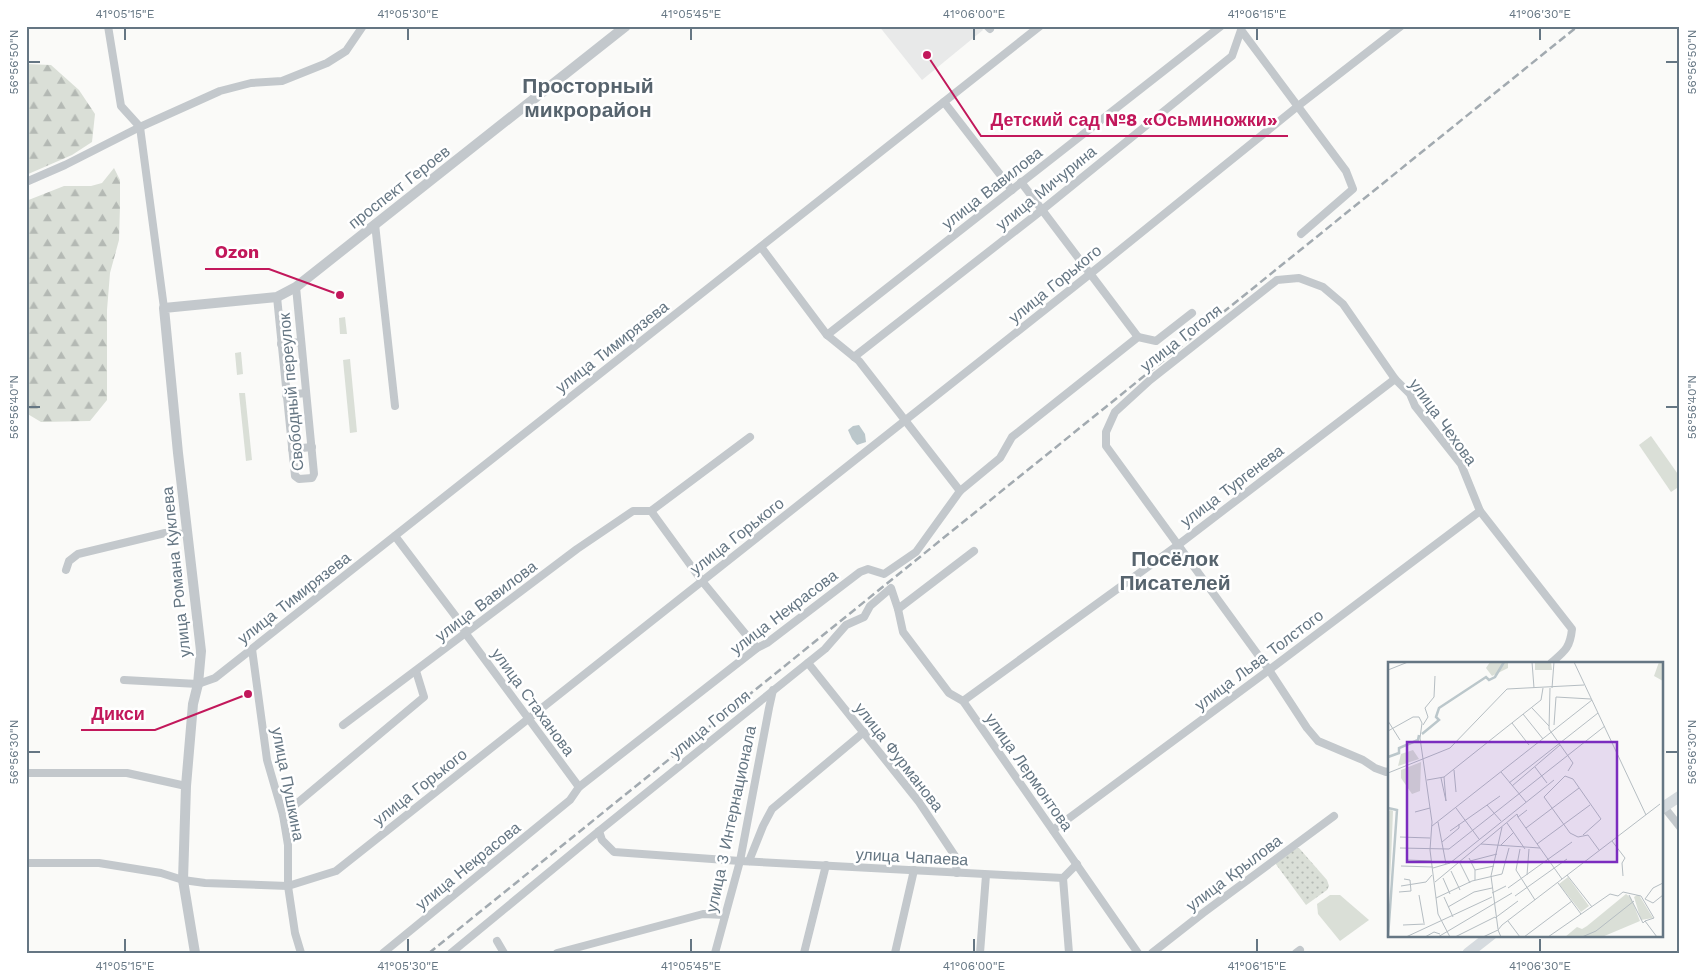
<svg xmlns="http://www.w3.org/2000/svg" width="1706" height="979" font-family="'Work Sans',sans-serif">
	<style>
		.built { fill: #e8e9e9 }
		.grass { fill: url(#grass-dots) }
		.forest { fill: url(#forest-firs) }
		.park { fill: #dadfd7 }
		.water { fill: #bbc7cb }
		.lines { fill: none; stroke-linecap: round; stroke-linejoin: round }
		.minor { stroke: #c3c8cc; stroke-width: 8 }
		.tertiary { stroke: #c3c8cc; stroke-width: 10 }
		.secondary { stroke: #d6dbdf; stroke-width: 11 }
		.rail { stroke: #a2aab0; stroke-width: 2.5; stroke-dasharray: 8 4; stroke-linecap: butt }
		.ticks { fill: none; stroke: #657683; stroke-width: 2 }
		.labels { text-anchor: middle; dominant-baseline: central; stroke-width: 5; stroke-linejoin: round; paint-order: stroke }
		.street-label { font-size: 16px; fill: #657683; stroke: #fff }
		.district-label { font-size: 21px; font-weight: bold; fill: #57646e; stroke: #fff }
		.inset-river { fill: none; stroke: #bbc7cb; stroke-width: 2.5 }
		.inset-road { fill: none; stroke: #b5bdc2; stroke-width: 1 }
		.view { fill: #7b2cbf; fill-opacity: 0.15; stroke: #7b2cbf; stroke-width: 2.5 }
		.inset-edge { fill: none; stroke: #657683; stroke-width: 2.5 }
		.leader { fill: none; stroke: #c2185b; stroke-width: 2 }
		.callout-dot { fill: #c2185b; stroke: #fff; stroke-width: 2 }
		.callout-label { font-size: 18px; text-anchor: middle; font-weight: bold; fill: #c2185b; stroke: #fff; stroke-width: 5; stroke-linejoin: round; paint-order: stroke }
		.neatline { fill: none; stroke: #657683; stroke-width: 2 }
		.ticks-label { font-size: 12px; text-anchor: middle; fill: #657683 }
	</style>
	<defs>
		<pattern id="grass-dots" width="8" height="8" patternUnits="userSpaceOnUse" patternTransform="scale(1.25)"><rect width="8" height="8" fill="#dadfd7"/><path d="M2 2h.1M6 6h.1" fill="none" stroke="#b4b9b4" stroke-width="1.8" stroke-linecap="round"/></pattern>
		<pattern id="forest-firs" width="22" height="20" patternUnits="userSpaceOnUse" patternTransform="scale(1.25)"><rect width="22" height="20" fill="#dadfd7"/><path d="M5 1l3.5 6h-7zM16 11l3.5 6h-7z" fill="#b4b9b4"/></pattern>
	</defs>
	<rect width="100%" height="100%" fill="#fafaf8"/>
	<path class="built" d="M879,26h101l3,4 -61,50z"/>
	<path class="grass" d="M1299,848l28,32 2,6 -2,4 -21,15 -31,-42 20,-14z"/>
	<g class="forest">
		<path d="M26,64l25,1 28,25 16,24 -3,28 -20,13 -46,20z"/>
		<path d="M114,168l6,12v26l-1,34 -9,33 -3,37v90l-17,21 -49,1 -15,-9v-212l38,-15h27l11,-3z"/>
	</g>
	<g class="park">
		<path d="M345,317l2,17h-7l-1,-16z"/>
		<path d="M241,352l2,22 -6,1 -2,-22z"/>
		<path d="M350,359l7,73 -7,1 -7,-73z"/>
		<path d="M239,393h6l7,67 -6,1z"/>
		<path d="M1651,436l29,41v9l-9,6 -32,-47z"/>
		<path d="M1330,895h10l29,25 -29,21 -22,-27 -1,-10z"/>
	</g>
	<path class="water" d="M859,425l6,9 1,8 -9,3 -5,-6 -4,-9 5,-4z"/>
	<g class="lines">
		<g class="minor">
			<path d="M108,26l13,80 19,21 24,181"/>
			<path d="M987,26l3,3"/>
			<path d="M1241,26v4l105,141 7,18 -52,45"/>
			<path d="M944,102l68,88"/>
			<path d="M26,182l39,-17 75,-38 80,-36 31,-8 31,-2 45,-18 19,-12 17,-25"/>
			<path d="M1021,182l117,155"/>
			<path d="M375,224l20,182"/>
			<path d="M761,247l66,88 32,26 101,130"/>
			<path d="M277,297l18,179 4,3 13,-1 2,-4 -18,-187"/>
			<path d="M827,335l394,-309"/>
			<path d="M281,344l20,-2"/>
			<path d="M854,357l188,-147 190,-154 9,-26"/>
			<path d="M286,395l20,-2"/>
			<path d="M292,449l20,-2"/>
			<path d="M651,511l51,70 55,67"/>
			<path d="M651,511l99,-74"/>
			<path d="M395,536l65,86 6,12 113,153"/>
			<path d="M66,570l3,-9 9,-7 87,-21 23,1"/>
			<path d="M898,609l5,23 46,61 14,8 175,252"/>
			<path d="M252,649l15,111 16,55 5,30v41l7,47 6,20"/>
			<path d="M808,663l111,139 36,54 2,17"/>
			<path d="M124,680l74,4 17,-6 825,-652"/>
			<path d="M963,701l215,-156 217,-166"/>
			<path d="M343,725l234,-176 56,-38h18"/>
			<path d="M1390,771l-4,1 -11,-4 -12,-8 -45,-19 -11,-13 -38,-58 -163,-224v-14l9,-20 35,-32 127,-100 22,-2 24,9 20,17 52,75 15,15 5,12 46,58 19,47 92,118c-2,19 -7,22 -21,34"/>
			<path d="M26,773h101l59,13"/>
			<path d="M1664,807l16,20"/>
			<path d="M283,815l141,-118 -8,-26"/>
			<path d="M1053,830l216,-160 211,-159"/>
			<path d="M599,831l3,9 12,12 126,9 323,17 14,-14"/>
			<path d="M749,861l14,-35 9,-17 92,-77"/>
			<path d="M26,863h73l62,10 22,7 22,3 83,3 48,-15 754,-597 208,-168 103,-80"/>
			<path d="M1063,878l6,75"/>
			<path d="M497,941l7,12"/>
			<path d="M383,953l187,-153 9,-13 178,-139 10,-5 93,-71 8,-3 16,5 32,-22 44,-61 40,-33 12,-21 126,-100 18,4 36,-28"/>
			<path d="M451,953l148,-122 226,-182 21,-24 18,-8 6,-11 21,-18 7,21 76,-58"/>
			<path d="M557,953l146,-39 22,1"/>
			<path d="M715,953l25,-92 29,-153 4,-18"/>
			<path d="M804,953l22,-88"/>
			<path d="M895,953l19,-83"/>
			<path d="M980,953l6,-78"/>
			<path d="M1152,953l51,-40 131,-97"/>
			<path d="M1296,953l4,-3"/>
		</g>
		<path class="tertiary" d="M195,953l-12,-73 3,-94 7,-82 5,-20 3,-33 -23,-198 -14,-145 113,-11 19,-10 330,-261"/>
		<g class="secondary">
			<path d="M1662,808l18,-12"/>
			<path d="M1468,953l23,-18"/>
		</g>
		<path class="rail" d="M429,953l1149,-927"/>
	</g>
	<path class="ticks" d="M125,28v12M408,28v12M691,28v12M974,28v12M1257,28v12M1540,28v12M28,62h12M1666,62h12M28,407h12M1666,407h12M28,752h12M1666,752h12M125,939v13M408,939v13M691,939v13M974,939v13M1257,939v13M1540,939v13"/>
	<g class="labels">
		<g class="street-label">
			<text transform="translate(399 187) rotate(-38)">проспект Героев</text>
			<text transform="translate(992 188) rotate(-38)">улица Вавилова</text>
			<text transform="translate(1046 188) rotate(-39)">улица Мичурина</text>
			<text transform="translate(1055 284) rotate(-39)">улица Горького</text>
			<text transform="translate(1181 338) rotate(-38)">улица Гоголя</text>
			<text transform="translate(612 347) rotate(-38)">улица Тимирязева</text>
			<text transform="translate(291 392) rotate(-95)">Свободный переулок</text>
			<text transform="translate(1443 422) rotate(54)">улица Чехова</text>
			<text transform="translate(1232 486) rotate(-37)">улица Тургенева</text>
			<text transform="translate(737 536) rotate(-38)">улица Горького</text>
			<text transform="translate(176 572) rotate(-96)">улица Романа Куклева</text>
			<text transform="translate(294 598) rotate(-38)">улица Тимирязева</text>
			<text transform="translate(486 601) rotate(-37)">улица Вавилова</text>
			<text transform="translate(784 612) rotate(-37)">улица Некрасова</text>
			<text transform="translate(1259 660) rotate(-37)">улица Льва Толстого</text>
			<text transform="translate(533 702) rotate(54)">улица Стаханова</text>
			<text transform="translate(710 724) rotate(-39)">улица Гоголя</text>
			<text transform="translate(899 757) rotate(52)">улица Фурманова</text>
			<text transform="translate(1029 772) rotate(55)">улица Лермонтова</text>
			<text transform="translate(288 784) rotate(79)">улица Пушкина</text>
			<text transform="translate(420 787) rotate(-38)">улица Горького</text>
			<text transform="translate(731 819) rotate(-78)">улица 3 Интернационала</text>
			<text transform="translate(912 857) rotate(3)">улица Чапаева</text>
			<text transform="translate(468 866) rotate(-39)">улица Некрасова</text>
			<text transform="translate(1234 873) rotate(-37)">улица Крылова</text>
		</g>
		<g class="district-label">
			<text x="588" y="85">Просторный<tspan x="588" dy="24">микрорайон</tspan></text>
			<text x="1175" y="558">Посёлок<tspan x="1175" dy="24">Писателей</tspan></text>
		</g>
	</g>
	<g transform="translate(1388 662)">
		<rect width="275" height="275" fill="#fafaf8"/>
		<path d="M102,0h18v6l-16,8 -6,-8zM3,148l2,1 -3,74 -2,-74zM238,232l5,4 9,23 -38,16h-37l12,-10 5,2 5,-3zM249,233h2l14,23 -12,2 -7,-23z" fill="#dadfd7"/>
		<path d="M271,0h4v19l-9,-5zM25,88l6,9 -21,7 3,-12zM33,100l-1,29 -8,3 -11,-16v-8zM180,215l21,29 -8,6 -22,-28z" fill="#dadfd7"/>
		<path d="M147,0h16l1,8h-17z" fill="#dadfd7"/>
		<path class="inset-river" d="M34,72l17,-14 -3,-3 3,-9 47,-31 3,3 6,-3 9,-15M0,95l11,-4v-5l19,-8 1,-5M0,146l9,2 -9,127"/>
		<path class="inset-road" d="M144,0l2,26M186,0l72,153M0,8l20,-8M162,26l-1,41 24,34 -5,8M164,26l2,-26M144,46l17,18M135,52l20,25M0,59l12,19M124,61l17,22M35,63l5,-8 -3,-9 9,-11 1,-21M166,63l2,-28 35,2M0,69l25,-14h6l3,6 -2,15 12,84 -2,28 8,64 12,23M147,105l12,16M66,108l2,22M113,110l25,30M0,111l62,-25 57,-59 77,-4M53,116l5,23 -2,-24M39,118l17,-3 59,-47 38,-30 2,-12M121,121l89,-70M124,124l48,-41M99,143l14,16M68,146l23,31M27,150l15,-4M130,155l44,62M50,160l8,42M119,161l18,26M44,164l160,-126M138,166l53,-40M62,169l50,-35M195,173l18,-16 -28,-40 -8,-3 -21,21 26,36 8,4 10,-2 11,15M12,175l30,1M224,179l13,17 -3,5 1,13M54,180l17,-14v-4M93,182l59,4M149,182l53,-39M113,183l13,-13M12,186l49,1 156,-123M132,187l-4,21 19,30M81,196l6,12v10M19,198l25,1M82,199l27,-7M72,201l10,20M13,204l32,1M45,206l17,-5 104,-83M87,208l19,-4M63,209l9,19M139,213l2,-26M179,213l25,32M55,216l7,16M47,220l82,-68 1,3 9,-7M170,221l23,31M275,221l-10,5 -8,11 8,4 10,-8M13,224l25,-4 6,-7M120,226l64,-46M11,230l12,-1 -1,-11 -6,-1M104,231l14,-7M222,232l8,2 5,-4 18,4 13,22 -9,3M31,233l5,28M241,233l14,28 2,-2M127,234l52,-37M56,235l9,20M48,236l36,-17 30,-7 7,-26M60,245l26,-15 18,-4M107,256l23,-17M120,259l12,16M257,259l12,16M15,263l22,-1M110,267l-7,-53 11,-49M18,275l86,-40M37,275l9,-5 6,2M50,275l74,-44M67,275l40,-20M95,275l15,-7M113,275l-3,-7 4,-5 158,-121M136,275l48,-36M160,275l62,-43M194,275l14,-6 38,-30"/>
		<path class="view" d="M19,80h210v120h-210z"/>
		<rect width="275" height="275" class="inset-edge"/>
	</g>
	<path class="leader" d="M927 55L981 136H1288M340 295L269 269H205M248 694L155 730H81"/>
	<g class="callout-dot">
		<circle cx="927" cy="55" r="5"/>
		<circle cx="340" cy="295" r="5"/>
		<circle cx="248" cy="694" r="5"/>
	</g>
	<g class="callout-label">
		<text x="1134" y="126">Детский сад №8 «Осьминожки»</text>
		<text x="237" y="258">Ozon</text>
		<text x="118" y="720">Дикси</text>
	</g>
	<rect width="1706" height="979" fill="none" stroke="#ffffff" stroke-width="55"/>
	<rect x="28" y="28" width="1650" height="924" class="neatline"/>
	<g class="ticks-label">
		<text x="125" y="18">41°05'15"E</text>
		<text x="408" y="18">41°05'30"E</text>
		<text x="691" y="18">41°05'45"E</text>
		<text x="974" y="18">41°06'00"E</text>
		<text x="1257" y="18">41°06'15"E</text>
		<text x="1540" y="18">41°06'30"E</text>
		<text transform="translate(14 62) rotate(-90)" y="4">56°56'50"N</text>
		<text transform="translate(1692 62) rotate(-90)" y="4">56°56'50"N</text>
		<text transform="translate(14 407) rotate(-90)" y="4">56°56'40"N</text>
		<text transform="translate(1692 407) rotate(-90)" y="4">56°56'40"N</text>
		<text transform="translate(14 752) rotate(-90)" y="4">56°56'30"N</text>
		<text transform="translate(1692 752) rotate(-90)" y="4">56°56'30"N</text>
		<text x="125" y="970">41°05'15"E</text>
		<text x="408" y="970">41°05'30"E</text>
		<text x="691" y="970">41°05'45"E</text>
		<text x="974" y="970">41°06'00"E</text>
		<text x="1257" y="970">41°06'15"E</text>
		<text x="1540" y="970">41°06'30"E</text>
	</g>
</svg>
